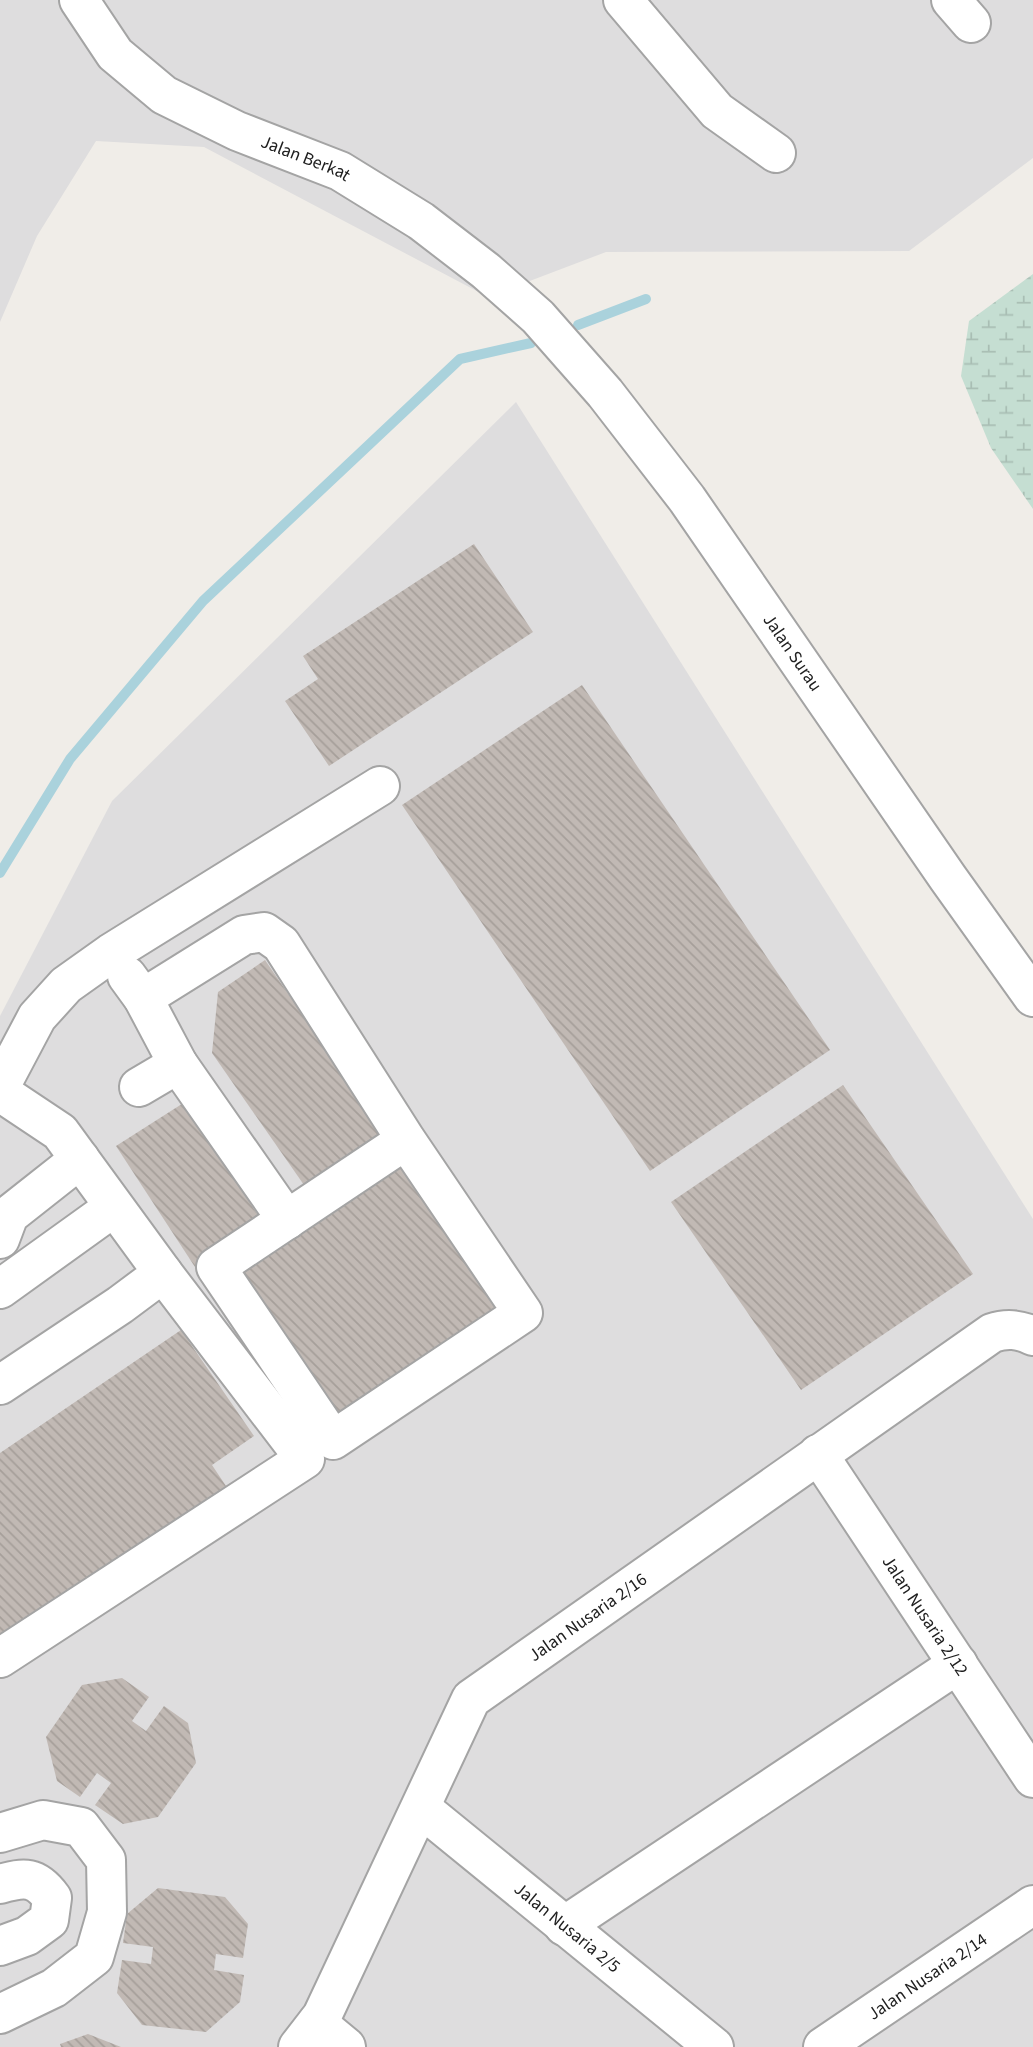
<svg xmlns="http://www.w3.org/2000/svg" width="1033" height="2047" font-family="'Source Sans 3',sans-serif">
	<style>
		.residential { fill: #deddde }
		.wetland { fill: url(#wetland-marsh) }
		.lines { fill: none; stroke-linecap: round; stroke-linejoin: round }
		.stream { stroke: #aad2dc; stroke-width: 10 }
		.building { fill: url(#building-back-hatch) }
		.minor-casing { stroke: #a4a4a4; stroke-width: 42 }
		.minor { stroke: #fff; stroke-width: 38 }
		.labels { text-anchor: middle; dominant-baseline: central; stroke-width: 5; stroke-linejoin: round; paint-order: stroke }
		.street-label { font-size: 18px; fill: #202020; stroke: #fff }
	</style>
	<defs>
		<pattern id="wetland-marsh" width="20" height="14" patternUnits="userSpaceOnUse" patternTransform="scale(1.75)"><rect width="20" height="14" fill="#c5ded2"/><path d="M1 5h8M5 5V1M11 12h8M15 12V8" fill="none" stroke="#a9beb4"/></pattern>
		<pattern id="building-back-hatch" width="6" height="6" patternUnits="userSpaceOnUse" patternTransform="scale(1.75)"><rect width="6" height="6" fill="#c1b9b4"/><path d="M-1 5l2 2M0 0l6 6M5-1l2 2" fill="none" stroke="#a69f9a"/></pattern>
	</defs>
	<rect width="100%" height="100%" fill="#f0ede8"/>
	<g class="residential">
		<path d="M0,0h1033v158l-124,93 -303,1 -118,45 -284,-150 -108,-6 -59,95 -37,86z"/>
		<path d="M516,402l517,817v828h-1033v-1031l112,-215z"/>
	</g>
	<path class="wetland" d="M1033,274v235l-42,-61 -30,-72 8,-55z"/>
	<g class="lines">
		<g class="stream">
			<path d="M578,325l68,-26"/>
			<path d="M0,873l70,-114 133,-158 257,-242 71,-16"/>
		</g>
	</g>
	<g class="building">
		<path d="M474,544l59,88 -204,134 -44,-65 33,-22 -15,-23z"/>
		<path d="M582,685l248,365 -180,121 -248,-366z"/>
		<path d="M265,960l118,172 -79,53 -92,-132 6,-61z"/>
		<path d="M843,1085l130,189 -172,116 -130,-188z"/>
		<path d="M185,1102l78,121 -68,44 -79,-121z"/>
		<path d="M407,1162l101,151 -174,114 -101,-151z"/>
		<path d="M181,1330l73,106 -42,29 20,30 -232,157v-199z"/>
		<path d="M122,1678l27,19 -17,24 14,10 18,-25 24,17 8,40 -38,54 -35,7 -28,-19 16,-22 -14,-10 -17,24 -23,-16 -11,-44 36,-52z"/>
		<path d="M158,1888l67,9 23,27 -5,34 -27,-4 -2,16 30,5 -4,27 -34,30 -64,-7 -25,-32 5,-33 29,4 2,-17 -30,-4 4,-29z"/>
		<path d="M88,2034l33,13h-60l-1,-3z"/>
	</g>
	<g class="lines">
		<g class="minor-casing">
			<g id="minor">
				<path id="s1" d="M79,0l36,54 49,41 73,36 103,40 81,50 65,50 52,46 67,76 82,106 261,379 85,119"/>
				<path d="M623,0l94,111 59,42"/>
				<path d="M951,0l20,23"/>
				<path d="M127,976l16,22 35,66 109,156"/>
				<path d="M143,998l101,-63 20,-3 17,12 125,196 117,173 -190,127 -117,-173 190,-127"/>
				<path d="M0,1087l37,-70 29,-32 45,-32 269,-167"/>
				<path d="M139,1087l39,-23"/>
				<path d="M0,1092l60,40 103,141 -43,32 -120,80"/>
				<path d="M0,1239l9,-24 71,-56"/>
				<path d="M0,1289l114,-82"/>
				<path id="s2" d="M818,1454l215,324"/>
				<path d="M0,1658l305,-199 -142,-186"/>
				<path id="s3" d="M421,1808l293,239"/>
				<path d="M0,1833l43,-13 38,7 25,33 1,52 -13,45 -40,31 -54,26"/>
				<path d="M0,1884c25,-7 36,-8 52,14l-3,22 -22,16 -27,10"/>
				<path d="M564,1926l394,-262"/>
				<path d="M317,2023l29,24"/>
				<path id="s4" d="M298,2047l24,-31 149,-317 521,-366c15,-5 27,-4 41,3"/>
				<path id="s5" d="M823,2047l210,-142"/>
			</g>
		</g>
		<use href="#minor" class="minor"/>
	</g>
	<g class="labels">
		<g class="street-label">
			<text stroke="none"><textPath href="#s1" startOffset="284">Jalan Berkat</textPath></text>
			<text stroke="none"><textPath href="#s1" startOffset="989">Jalan Surau</textPath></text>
			<text stroke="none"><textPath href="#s2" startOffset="194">Jalan Nusaria 2/12</textPath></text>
			<text stroke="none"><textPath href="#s4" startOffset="532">Jalan Nusaria 2/16</textPath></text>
			<text stroke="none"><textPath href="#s3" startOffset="189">Jalan Nusaria 2/5</textPath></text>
			<text stroke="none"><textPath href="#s5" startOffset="126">Jalan Nusaria 2/14</textPath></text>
		</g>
	</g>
</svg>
